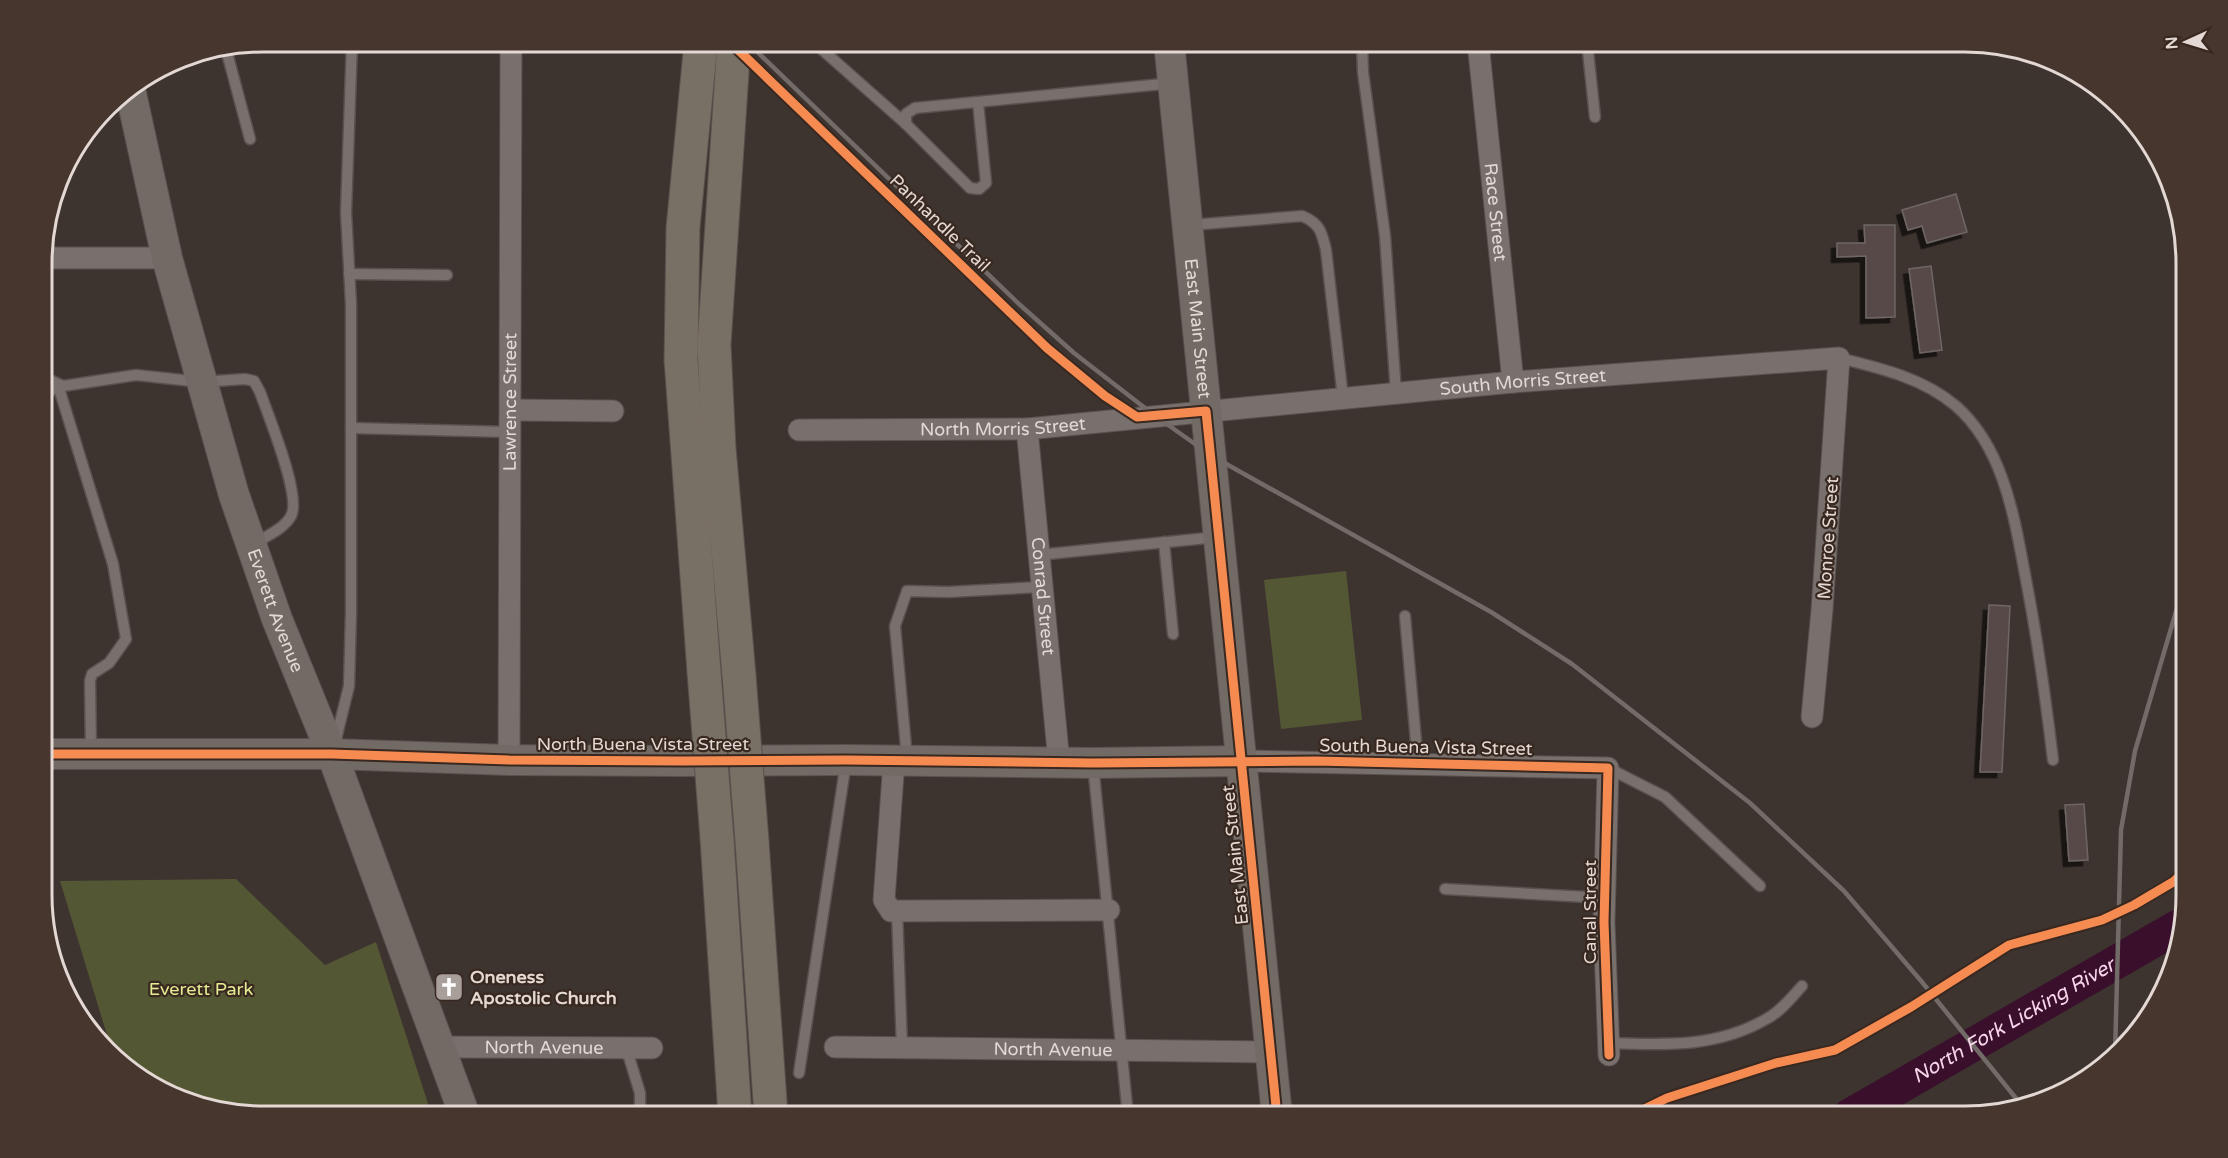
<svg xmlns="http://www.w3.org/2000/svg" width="2228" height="1158" font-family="'Varela Round',sans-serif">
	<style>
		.green { fill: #545734 }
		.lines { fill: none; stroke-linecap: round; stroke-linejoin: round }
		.river { stroke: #390f2b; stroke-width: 34 }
		.building { fill: #594a49; stroke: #6e6664; stroke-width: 1.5; filter: url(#shadow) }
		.lane-casing { stroke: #59514d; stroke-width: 13 }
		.street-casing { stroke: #59514d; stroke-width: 23 }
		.secondary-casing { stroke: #59514d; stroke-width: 32 }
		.highway-casing { stroke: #59514d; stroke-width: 35 }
		.lane { stroke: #78706d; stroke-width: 10 }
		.street { stroke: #78706d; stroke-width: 21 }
		.secondary { stroke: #726a64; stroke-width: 30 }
		.highway { stroke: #786f65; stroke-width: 33 }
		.rail { stroke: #736b68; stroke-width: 4.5 }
		.highway-bridge-casing { stroke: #59514d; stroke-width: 35; stroke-linecap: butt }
		.highway-bridge { stroke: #786f65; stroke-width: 33 }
		.cycleway-casing { stroke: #382820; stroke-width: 13 }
		.cycleway { stroke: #f68b52; stroke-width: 9 }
		.labels { text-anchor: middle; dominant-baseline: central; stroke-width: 4.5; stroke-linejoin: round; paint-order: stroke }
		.street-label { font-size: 18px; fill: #e3d8d3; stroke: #382820 }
		.poi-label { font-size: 18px; font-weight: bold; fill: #e3d8d3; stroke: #382820; text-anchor: start }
		.park-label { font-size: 18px; fill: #e3ec92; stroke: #382820 }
		.water-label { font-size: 20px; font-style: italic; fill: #f8d6ea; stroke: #382820 }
		.rim { fill: none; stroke: #e3d8d3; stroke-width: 3 }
	</style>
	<defs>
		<filter id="shadow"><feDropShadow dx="-5.5" dy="5.5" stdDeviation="0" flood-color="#0009"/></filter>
	</defs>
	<rect width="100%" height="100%" fill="#3d3430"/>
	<g class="green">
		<path d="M1346,571l16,149 -81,9 -17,-149z"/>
		<path d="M236,879l89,86 51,-23 56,174h-169l-98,-23 -54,-45 -51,-167z"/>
	</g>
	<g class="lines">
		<path class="river" id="s1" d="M1849,1116l330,-190"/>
	</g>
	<g class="building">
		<path d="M1956,194l11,38 -40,11 -5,-17 -14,4 -6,-20z"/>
		<path d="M1864,225h31v92l-29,1v-62l-29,1v-14h28z"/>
		<path d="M1931,266l11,84 -22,3 -11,-84z"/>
		<path d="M1989,605l21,1 -8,166h-22z"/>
		<path d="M2084,804l4,56 -19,1 -4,-56z"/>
	</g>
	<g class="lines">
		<g class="lane-casing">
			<g id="lane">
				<path d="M1362,42l1,30 22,164 11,157"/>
				<path d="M1587,42l8,75"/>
				<path d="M818,46l88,78"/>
				<path d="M226,49l24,90"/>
				<path d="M978,102l8,81 -7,6 -9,-1 -64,-64v-10l9,-6 258,-25"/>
				<path d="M1191,225l111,-9c18,7 20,17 24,34l17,148"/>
				<path d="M349,274l98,1"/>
				<path d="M1839,358c41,10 84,20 117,48 50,44 59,117 71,179 11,58 19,116 26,175"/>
				<path d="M43,377l20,9 73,-11 65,7 44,-3 9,2 6,11c8,23 42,105 31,124 -7,13 -25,20 -37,28"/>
				<path d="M43,397l15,-12 55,179 13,75 -17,24 -17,11 -2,7 1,70"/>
				<path d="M351,428l160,4"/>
				<path d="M1164,542l9,92"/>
				<path d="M1038,555l179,-18"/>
				<path d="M1405,616l13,148"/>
				<path d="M335,743l14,-57 2,-73v-309l-5,-92 6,-170"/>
				<path d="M907,758l-12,-132 12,-35 41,1 92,-5"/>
				<path d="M1093,764l35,352"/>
				<path d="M1608,768l57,29 95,89"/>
				<path d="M1445,889l160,9"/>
				<path d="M897,911l5,137"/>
				<path d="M1609,1043c56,2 109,5 159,-25 13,-7 24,-21 34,-32"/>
				<path d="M626,1047l14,46v23"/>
				<path d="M799,1073l47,-311"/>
			</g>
		</g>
		<g class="street-casing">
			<g id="street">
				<path id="s2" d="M1478,42l35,340"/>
				<path d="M43,258h124"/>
				<path d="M511,410l102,1"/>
				<path id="s3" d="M1027,429l32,333"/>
				<path id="s4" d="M799,430l228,-1 486,-47 326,-24 -17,252 -10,107"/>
				<path id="s5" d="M509,760l2,-718"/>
				<path d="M894,761l-10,139 7,11 218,-1"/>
				<path d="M1242,761l366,7 -4,154 5,133"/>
				<path id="s6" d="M438,1047l214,1"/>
				<path id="s7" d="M835,1047l436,5"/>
			</g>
		</g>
		<g class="secondary-casing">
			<g id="secondary">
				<path id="s8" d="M1169,42l108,1074"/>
				<path id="s9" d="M130,89l37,169 67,237 43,124 55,135 133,362"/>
				<path d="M44,754h288l177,6 172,1 165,-1 247,3 149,-2"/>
			</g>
		</g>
		<g class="highway-casing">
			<g id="highway">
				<path d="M701,42l-18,186 -2,132 23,312"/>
				<path d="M734,42l-20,303 5,103 20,227"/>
				<path d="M717,839l18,277"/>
				<path d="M752,841l19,275"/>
			</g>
		</g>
		<use href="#lane" class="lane"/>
		<use href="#street" class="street"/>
		<use href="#secondary" class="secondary"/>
		<use href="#highway" class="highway"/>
		<g class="rail">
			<path d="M747,42l272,262 55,49 80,62 58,41 279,156 81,52 178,139 94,88 78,91 101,125"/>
			<path d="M2115,1055l6,-225 14,-79 50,-170"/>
		</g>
		<g class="highway-bridge-casing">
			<g id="highway-bridge">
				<path d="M704,672l13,167"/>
				<path d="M739,675l13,166"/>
			</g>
		</g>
		<use href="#highway-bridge" class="highway-bridge"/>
		<g class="cycleway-casing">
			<g id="cycleway">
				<path d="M730,42l317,306 58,48 32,21 69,-6 71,705"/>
				<path d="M44,754h288l177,6 172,1 165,-1 247,3 223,-2 292,7 -4,154 5,133"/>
				<path d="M1630,1116l37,-18 109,-35 59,-13 76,-43 98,-62 93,-25 32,-15 39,-23 13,-12"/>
			</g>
		</g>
		<use href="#cycleway" class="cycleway"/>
	</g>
	<defs>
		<g id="church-square" transform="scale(1.5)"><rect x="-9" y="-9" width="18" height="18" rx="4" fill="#a99f9a" stroke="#382820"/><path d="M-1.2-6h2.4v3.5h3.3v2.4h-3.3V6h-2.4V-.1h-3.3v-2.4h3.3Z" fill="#fff"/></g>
	</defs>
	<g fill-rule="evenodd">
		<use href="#church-square" x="449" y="987"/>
	</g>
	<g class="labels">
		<g class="street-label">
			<text stroke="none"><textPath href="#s2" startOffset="171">Race Street</textPath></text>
			<text transform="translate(940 223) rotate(44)">Panhandle Trail</text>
			<text stroke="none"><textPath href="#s8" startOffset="288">East Main Street</textPath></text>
			<text stroke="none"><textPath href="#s4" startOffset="726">South Morris Street</textPath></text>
			<text stroke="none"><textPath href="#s5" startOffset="358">Lawrence Street</textPath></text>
			<text stroke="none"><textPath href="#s4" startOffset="204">North Morris Street</textPath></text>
			<text transform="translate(1828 538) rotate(-86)">Monroe Street</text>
			<text stroke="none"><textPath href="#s3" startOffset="168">Conrad Street</textPath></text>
			<text stroke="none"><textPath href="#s9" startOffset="542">Everett Avenue</textPath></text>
			<text x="643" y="744">North Buena Vista Street</text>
			<text transform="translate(1426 747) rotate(1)">South Buena Vista Street</text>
			<text transform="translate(1235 855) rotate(-96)">East Main Street</text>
			<text transform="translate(1590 912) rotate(-90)">Canal Street</text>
			<text stroke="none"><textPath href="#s6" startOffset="106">North Avenue</textPath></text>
			<text stroke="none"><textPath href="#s7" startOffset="218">North Avenue</textPath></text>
		</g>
		<g class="poi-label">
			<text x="470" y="977">Oneness<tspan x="470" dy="21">Apostolic Church</tspan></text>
		</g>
		<g class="park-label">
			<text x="201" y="989">Everett Park</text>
		</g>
		<g class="water-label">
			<text stroke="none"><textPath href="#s1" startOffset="190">North Fork Licking River</textPath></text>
		</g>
	</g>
	<path d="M0 0H2228V1158H0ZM263 52H1965A211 211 0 0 1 2176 263V895A211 211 0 0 1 1965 1106H263A211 211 0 0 1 52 895V263A211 211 0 0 1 263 52Z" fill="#46362e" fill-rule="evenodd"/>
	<path class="rim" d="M263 52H1965A211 211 0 0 1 2176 263V895A211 211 0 0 1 1965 1106H263A211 211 0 0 1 52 895V263A211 211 0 0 1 263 52Z"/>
	<g transform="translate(2186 42) rotate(266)" stroke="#382820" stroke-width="4.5" paint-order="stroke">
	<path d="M0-4.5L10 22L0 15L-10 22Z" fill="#e3d8d3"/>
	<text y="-9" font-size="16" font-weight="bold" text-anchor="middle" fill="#e3d8d3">N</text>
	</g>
</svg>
